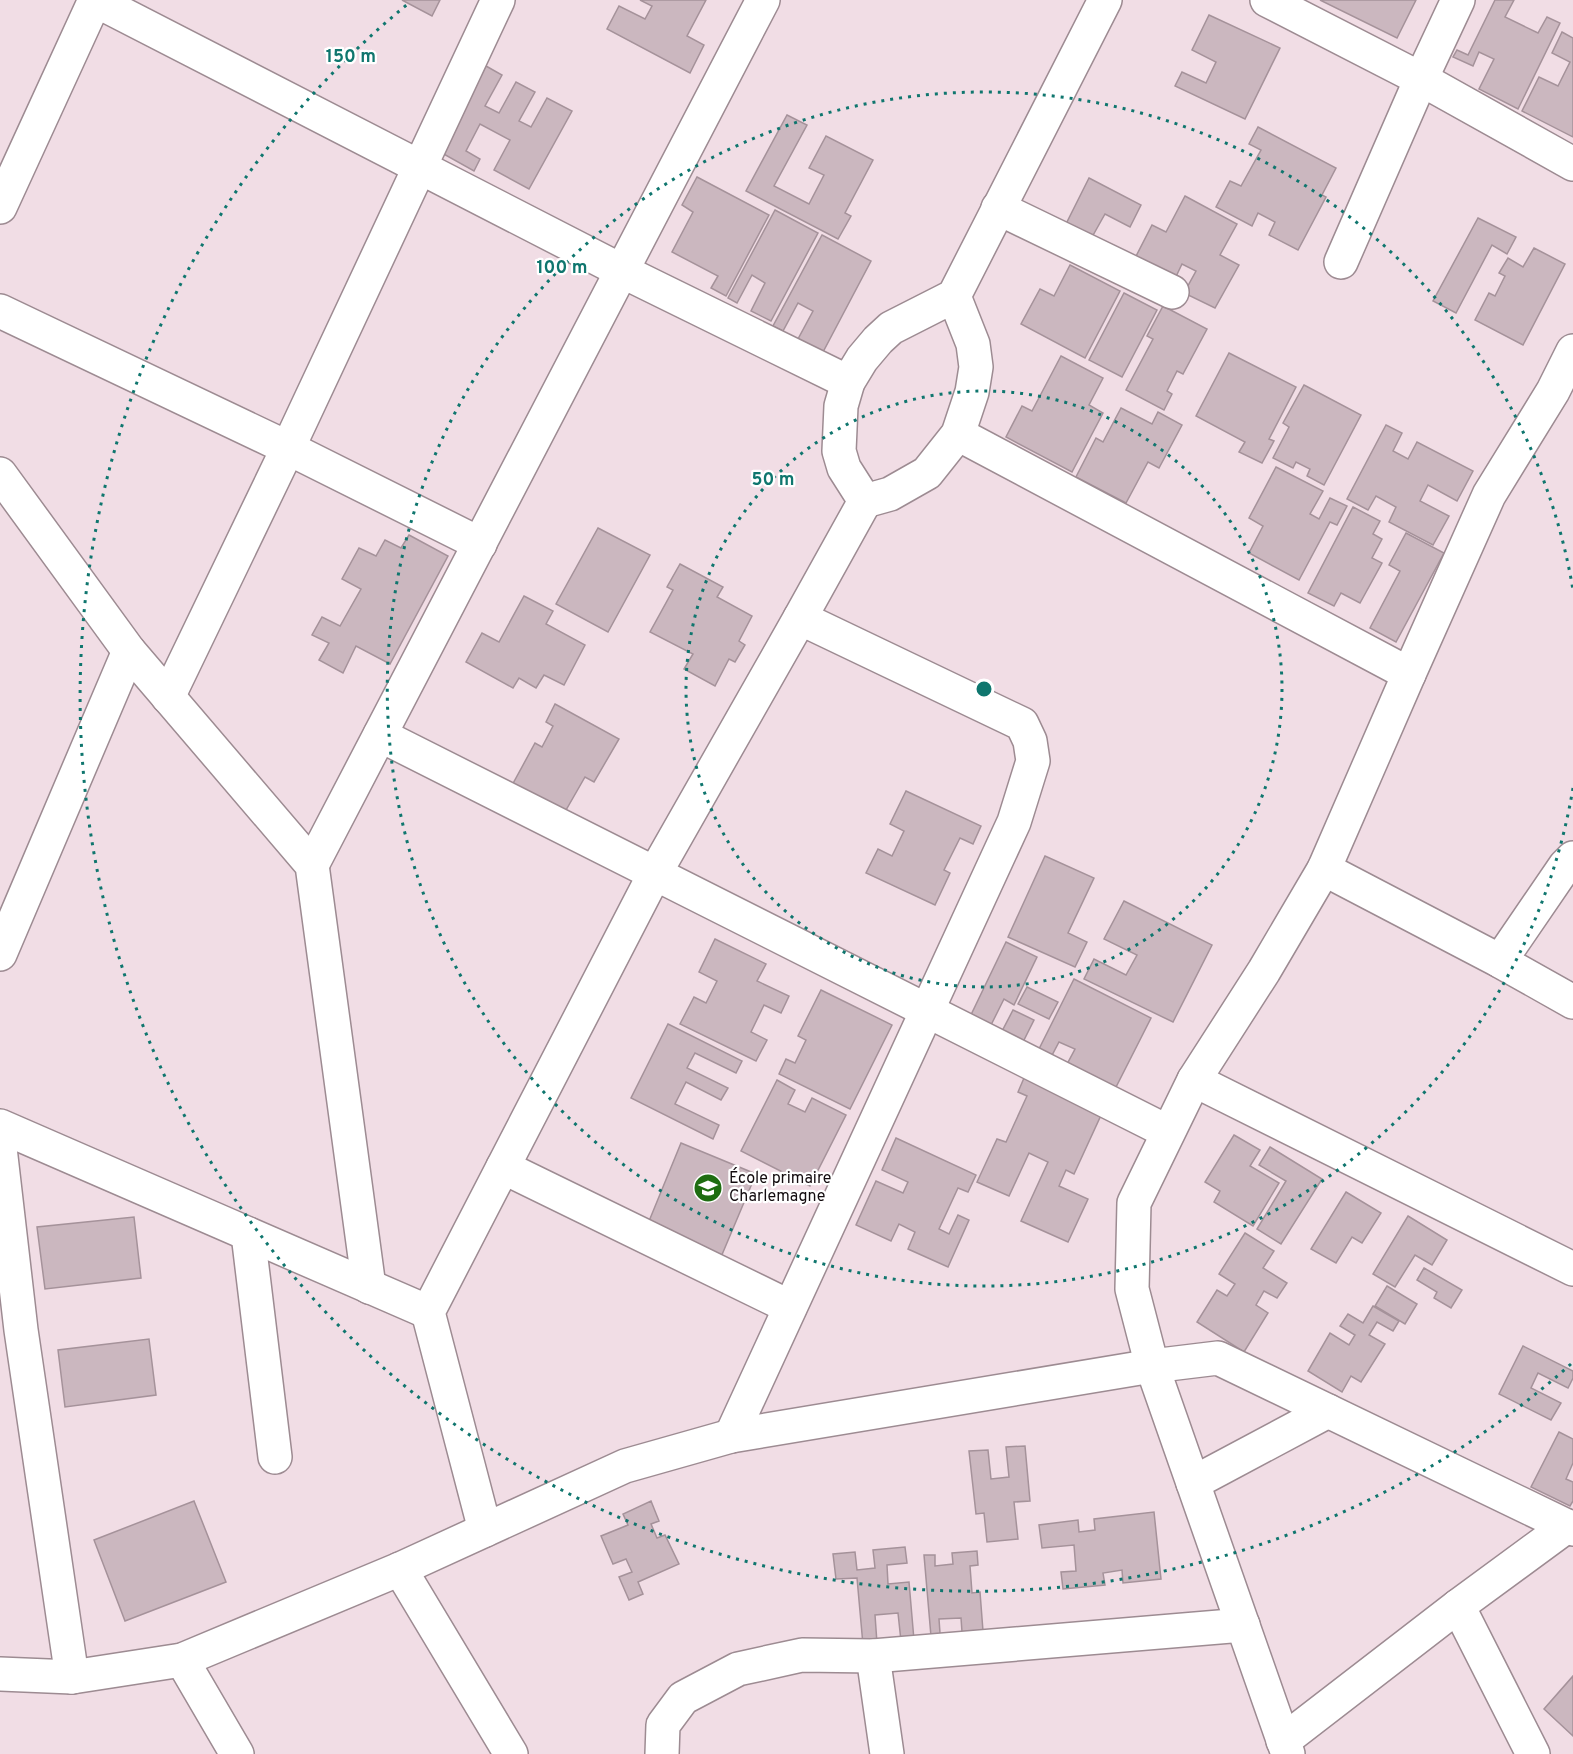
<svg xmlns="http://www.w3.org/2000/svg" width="1573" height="1754" font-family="Overpass,sans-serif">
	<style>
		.building { fill: #cbb7bf; stroke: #a5929a; stroke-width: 1.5 }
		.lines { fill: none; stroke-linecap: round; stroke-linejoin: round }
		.minor-casing { stroke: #9d8b92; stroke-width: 36 }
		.minor { stroke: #fff; stroke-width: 33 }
		.ring { fill: none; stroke: #0f766e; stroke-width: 3; stroke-dasharray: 3 6 }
		.labels { text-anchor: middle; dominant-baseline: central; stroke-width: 4.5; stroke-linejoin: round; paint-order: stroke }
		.poi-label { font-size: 16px; fill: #130c0f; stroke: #fff; text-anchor: start }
		.centre { fill: #0f766e; stroke: #fff; stroke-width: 3 }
		.ring-label { font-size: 18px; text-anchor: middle; font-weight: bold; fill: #0f766e; stroke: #fff; stroke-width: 4.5; stroke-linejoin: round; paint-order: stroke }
	</style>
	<rect width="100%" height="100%" fill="#f1dde5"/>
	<g class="building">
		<path d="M402,0h38l-8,16z"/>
		<path d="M640,0h66l-19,36 17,9 -14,28 -83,-44 12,-23 26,13 7,-13z"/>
		<path d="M1320,0h96l-19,38z"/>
		<path d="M1495,0h19l-9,17 33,16 9,-16 13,6 -42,86 -39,-20 15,-30 -15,-7 -6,14 -20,-9 4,-7 11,5z"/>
		<path d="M1209,15l71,33 -35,71 -70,-33 7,-14 24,11 10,-21 -24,-12z"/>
		<path d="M1562,32l11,6v99l-51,-26 17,-34 19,9 12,-24 -18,-9z"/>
		<path d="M486,66l16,9 -17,31 14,7 17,-31 19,10 -16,29 12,6 16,-29 25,13 -43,78 -35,-19 16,-30 -30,-16 -14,27 14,8 -6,12 -34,-19z"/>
		<path d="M787,115l20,10 -33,61 35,18 15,-29 -15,-7 17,-32 47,24 -28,53 6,3 -13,23 -92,-48z"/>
		<path d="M1258,127l78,41 -14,27 4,2 -28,53 -29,-15 6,-13 -17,-9 -6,13 -36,-19 14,-26 11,5 20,-36 -12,-6z"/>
		<path d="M697,177l72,38 -43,81 -15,-8 7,-12 -46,-24 21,-40 -11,-7z"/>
		<path d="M1089,178l52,27 -11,22 -25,-13 -13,23 -26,-13z"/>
		<path d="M1185,196l52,28 -17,31 19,10 -24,43 -31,-15 12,-22 -14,-7 -10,21 -40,-21 20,-39 14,7z"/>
		<path d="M775,210l43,23 -47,88 -20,-10 14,-28 -13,-8 -15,28 -9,-5z"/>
		<path d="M1478,218l38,19 -9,17 -15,-9 -36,68 -23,-12z"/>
		<path d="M822,235l49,26 -48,91 -25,-13 15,-28 -15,-8 -15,28 -10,-5z"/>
		<path d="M1534,248l31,16 -42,81 -48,-25 14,-27 6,3 10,-20 -6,-3 9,-15 15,9z"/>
		<path d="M1070,265l50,26 -35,67 -64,-34 19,-35 14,7z"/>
		<path d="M1124,293l33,17 -35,67 -33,-17z"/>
		<path d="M1163,306l44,23 -24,45 -6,-3 -10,20 5,3 -8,16 -38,-20 27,-51 -6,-3z"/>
		<path d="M1229,353l67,34 -27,52 5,2 -12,22 -23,-11 6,-10 -49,-26z"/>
		<path d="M1061,356l42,22 -14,27 14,8 -31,59 -66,-35 16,-31 10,5z"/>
		<path d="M1304,385l57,30 -37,70 -17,-9 3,-7 -14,-7 -3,6 -20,-10 16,-31 -6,-4z"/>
		<path d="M1121,408l31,16 6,-12 24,13 -23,43 -11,-6 -22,41 -50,-26 20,-39 7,4z"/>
		<path d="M1386,425l16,8 -9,18 15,8 9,-17 56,29 -16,30 -29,-16 -8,16 29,15 -16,29 -44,-23 7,-15 -20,-11 -8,14 -21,-11z"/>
		<path d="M1276,467l47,24 -13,23 9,5 11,-21 17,8 -10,19 -7,-3 -31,58 -50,-27 14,-27 -14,-8z"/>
		<path d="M1353,507l27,14 -7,13 9,5 -10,19 10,5 -22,40 -19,-10 -7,13 -26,-13z"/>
		<path d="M598,528l52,27 -42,77 -52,-28z"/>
		<path d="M1406,533l38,20 -48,89 -26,-14 30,-57 -11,-6z"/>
		<path d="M409,535l39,21 -58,108 -34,-18 -13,27 -24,-13 10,-17 -17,-8 10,-18 18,9 21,-37 -19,-10 17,-31 17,8 9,-16 16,8z"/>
		<path d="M680,564l43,23 -6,10 35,19 -13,25 6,4 -10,17 -6,-3 -14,27 -31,-17 9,-15 -43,-22 23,-42 -6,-3z"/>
		<path d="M524,596l29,15 -7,13 39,21 -21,40 -20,-10 -8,13 -17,-10 -6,10 -47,-26 16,-29 17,9z"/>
		<path d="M555,704l64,35 -25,43 -9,-5 -23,40 -52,-28 25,-46 7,4 11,-21 -7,-4z"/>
		<path d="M906,791l75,35 -8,18 -13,-6 -16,32 6,3 -15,32 -69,-32 12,-24 14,7 12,-25 -14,-7z"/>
		<path d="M1045,856l49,22 -26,55 19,9 -12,25 -67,-30z"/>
		<path d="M1124,901l88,44 -39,77 -89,-43 10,-20 32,16 11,-20 -33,-16z"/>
		<path d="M715,939l51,25 -9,17 32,15 -8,17 -17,-8 -13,27 16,8 -11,21 -76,-37 14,-27 12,6 11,-22 -18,-9z"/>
		<path d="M1006,942l31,15 -23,48 -10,-6 -16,32 -20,-10z"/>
		<path d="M1074,979l77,39 -38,75 -48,-25 10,-19 -16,-7 -10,19 -13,-6z"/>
		<path d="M1027,987l31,15 -9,17 -31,-15z"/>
		<path d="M821,990l71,35 -42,84 -71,-35 7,-15 9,4 11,-23 -8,-4z"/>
		<path d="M1013,1010l21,10 -14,28 -21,-11z"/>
		<path d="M668,1024l74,37 -6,12 -41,-20 -8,15 41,20 -7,12 -35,-18 -11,22 44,21 -6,14 -82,-41z"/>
		<path d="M1024,1078l78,35 -28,61 -8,-4 -7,16 29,13 -20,43 -47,-21 27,-59 -19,-9 -20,43 -32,-14 20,-43 9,3 21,-46 -9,-4z"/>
		<path d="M777,1080l18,10 -7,14 17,8 7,-14 34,17 -36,71 -69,-35z"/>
		<path d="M1234,1135l26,15 -10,16 29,17 -26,43 -39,-24 6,-11 -15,-9z"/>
		<path d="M896,1138l80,37 -8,17 -10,-4 -19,41 10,5 9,-19 11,5 -21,47 -40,-18 7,-17 -16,-8 -8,17 -35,-16 20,-44 27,12 5,-11 -26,-12z"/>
		<path d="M681,1143l75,31 -35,83 -74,-31z"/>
		<path d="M1270,1147l52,32 -41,65 -24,-15 29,-48 -27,-16z"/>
		<path d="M1346,1192l35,21 -19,30 -10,-6 -16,26 -25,-14z"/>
		<path d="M1408,1216l39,24 -15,25 -17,-10 -20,32 -22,-13z"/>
		<path d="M134,1217l7,61 -96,11 -8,-62z"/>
		<path d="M1245,1233l29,18 -11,17 24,15 -10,15 -13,-7 -8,14 12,8 -24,39 -47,-30 20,-32 10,6 8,-12 -16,-10z"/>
		<path d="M1424,1268l38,22 -11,18 -17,-10 3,-6 -20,-12z"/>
		<path d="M1387,1286l30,18 -12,20 -30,-18z"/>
		<path d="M1373,1306l26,15 -6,10 -16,-9 -8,13 16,9 -24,38 -10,-6 -9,16 -34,-21 22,-38 19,12 6,-10 -15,-9 8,-12 15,9z"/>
		<path d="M149,1339l7,56 -91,12 -7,-57z"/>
		<path d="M1523,1346l50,25v7l-5,10 -30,-15 -7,15 30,15 -10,17 -52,-26z"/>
		<path d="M1559,1432l14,7v24l-7,16 7,3v19l-3,5 -39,-19z"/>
		<path d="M1025,1446l5,55 -16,1 4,37 -31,3 -3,-29 -8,1 -7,-63 19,-1 3,29 18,-2 -3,-30z"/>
		<path d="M194,1501l32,81 -101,39 -31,-81z"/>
		<path d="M651,1501l8,20 -8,3 6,14 8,-3 14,29 -41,18 5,12 -14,6 -10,-23 13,-5 -6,-13 -13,5 -12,-28 27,-11 -5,-11z"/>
		<path d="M1154,1512l7,67 -38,4 -1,-13 -19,3 2,12 -42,4 -2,-17 15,-1 -2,-26 -32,3 -3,-23 39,-5 1,12 16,-2 -1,-11z"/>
		<path d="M905,1547l2,16 -20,2 1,19 21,-2 5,58 -13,1 -3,-28 -23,2 2,28 -14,2 -6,-67 -21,1 -3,-25 22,-2 2,18 18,-2 -2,-18z"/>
		<path d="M977,1551l1,14 -8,1 2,27 8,-1 4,52 -21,2 -2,-28 -22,1 2,28 -9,1 -8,-93h11v11l18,-2 -1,-11z"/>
		<path d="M1573,1676v60l-29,-27z"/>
	</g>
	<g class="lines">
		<g class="minor-casing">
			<g id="minor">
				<path d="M95,0l527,271 226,111"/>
				<path d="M1267,0l154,79 152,85"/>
				<path d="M0,207l95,-207"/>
				<path d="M998,208l174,84"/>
				<path d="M1341,262l80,-183 37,-79"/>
				<path d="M954,296l19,48 3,23 -4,25 -14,42 -31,39 -37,21 -25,7 -21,-33 -5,-17 2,-45 7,-24 14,-23 16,-19 13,-12 63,-32 151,-296"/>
				<path d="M0,311l288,137 192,96"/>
				<path d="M958,434l451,240"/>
				<path d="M0,474l129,177 183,214 57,422"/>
				<path d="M168,697l120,-249 210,-448"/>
				<path d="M380,735l788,397"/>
				<path d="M312,865l451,-865"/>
				<path d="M1324,869l176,92 73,41"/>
				<path d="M0,954l129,-303"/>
				<path d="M1500,961l65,-95 8,-8"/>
				<path d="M1194,1080l379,189"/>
				<path d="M0,1126l428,186"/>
				<path d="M0,1148l21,182 51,347"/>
				<path d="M503,1167l287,140"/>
				<path d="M248,1234l27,223"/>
				<path d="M731,1436l283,-614 19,-61 -3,-20 -8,-17 -222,-106"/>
				<path d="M1193,1483l135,-72"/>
				<path d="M485,1530l-57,-218 227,-439 145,-255 65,-117"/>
				<path d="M400,1569l111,185"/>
				<path d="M1458,1606l75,148"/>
				<path d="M873,1656l14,98"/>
				<path d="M182,1660l55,94"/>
				<path d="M0,1674l72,3 110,-17 218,-91 225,-103 106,-30 421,-70 66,-8 355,171"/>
				<path d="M1283,1741l175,-135 109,-80"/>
				<path d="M662,1754l1,-29 20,-27 55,-29 64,-14 71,1 370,-31"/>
				<path d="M1288,1754l-136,-388 -20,-77 2,-86 60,-123 70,-109 60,-102 85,-195 80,-179 64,-104 20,-40"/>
			</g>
		</g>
		<use href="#minor" class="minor"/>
	</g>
	<g class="ring">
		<circle cx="984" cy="689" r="298"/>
		<path d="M1573 788A597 597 0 1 1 1573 590"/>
		<path d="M1571 1364A895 895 0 1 1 409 3"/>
	</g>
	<defs>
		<g id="school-disc" transform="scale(1.5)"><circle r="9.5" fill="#1e6d11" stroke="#fff"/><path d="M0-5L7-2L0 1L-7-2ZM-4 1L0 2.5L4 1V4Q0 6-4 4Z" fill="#fff"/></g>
	</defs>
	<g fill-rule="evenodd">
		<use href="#school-disc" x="708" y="1188"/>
	</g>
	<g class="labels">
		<g class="poi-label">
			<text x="729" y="1179">École primaire<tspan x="729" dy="18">Charlemagne</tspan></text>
		</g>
	</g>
	<circle cx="984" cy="689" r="9" class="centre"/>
	<g class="ring-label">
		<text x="351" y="62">150 m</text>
		<text x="562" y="273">100 m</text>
		<text x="773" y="485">50 m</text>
	</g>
</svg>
